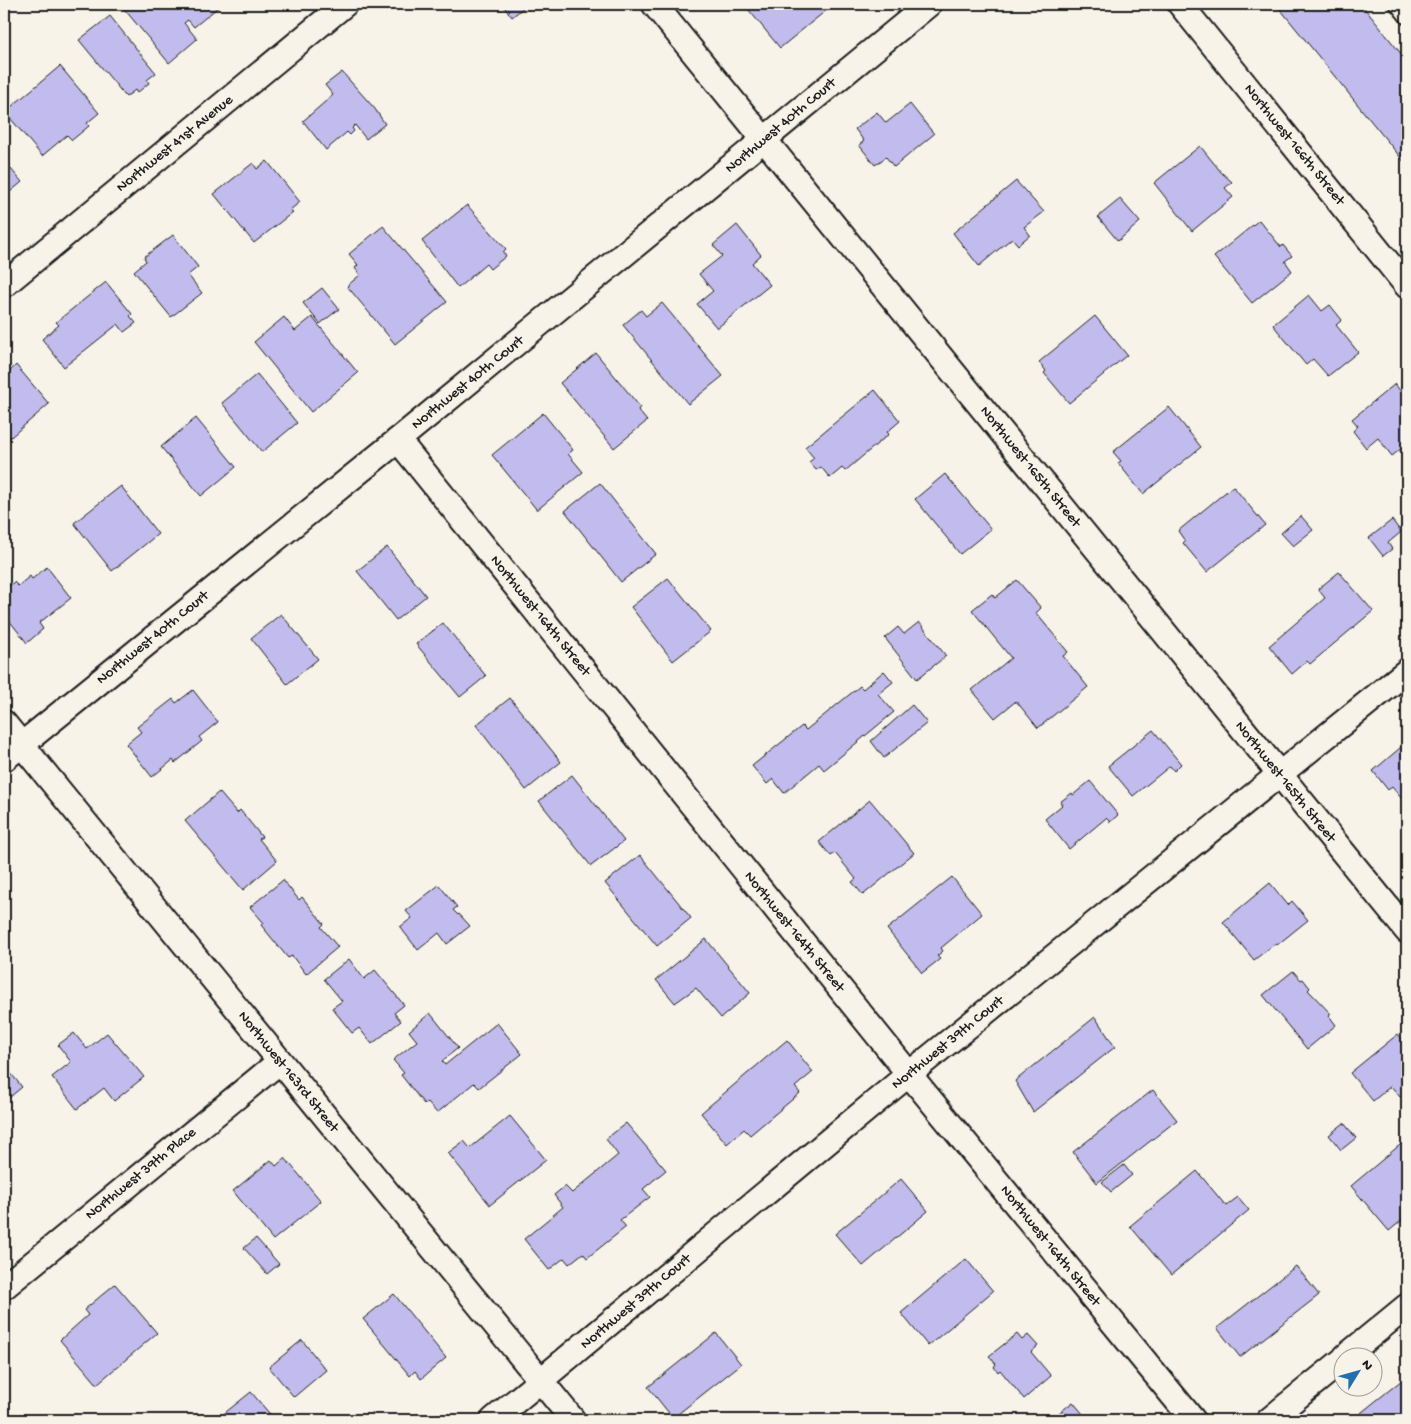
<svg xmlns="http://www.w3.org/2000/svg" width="1411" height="1424" font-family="'Gochi Hand',sans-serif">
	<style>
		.building { fill: #c2bbed; stroke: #1c1c1c }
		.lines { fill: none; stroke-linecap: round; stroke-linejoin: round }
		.service-casing { stroke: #1c1c1c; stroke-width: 16 }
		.minor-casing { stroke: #1c1c1c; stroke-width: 28 }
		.service { stroke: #f7f3e8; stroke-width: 12 }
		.minor { stroke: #f7f3e8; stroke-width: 24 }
		.labels { text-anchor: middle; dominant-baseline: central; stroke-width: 4; stroke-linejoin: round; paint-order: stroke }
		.street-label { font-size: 15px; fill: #1c1c1c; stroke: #f7f3e8 }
	</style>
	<rect width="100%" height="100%" fill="#f7f3e8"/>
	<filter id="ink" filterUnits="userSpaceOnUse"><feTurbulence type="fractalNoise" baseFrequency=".02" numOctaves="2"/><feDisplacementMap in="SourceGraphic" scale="10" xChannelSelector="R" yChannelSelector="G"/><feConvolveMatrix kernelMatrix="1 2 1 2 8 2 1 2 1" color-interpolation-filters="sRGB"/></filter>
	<g filter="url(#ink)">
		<g class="building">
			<path d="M120,4h102l-28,23 -6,-7 -4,3 13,16 -28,24z"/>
			<path d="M502,4h26l-16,13z"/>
			<path d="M755,4h79l-54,44 -32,-39z"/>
			<path d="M1276,4h85l46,57v100l-2,2z"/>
			<path d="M110,16l46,57 -9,7 2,3 -12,10 -2,-3 -9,7 -47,-57z"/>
			<path d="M60,66l39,47 -12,10 2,3 -17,14 -5,-5 -25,21 -37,-44z"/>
			<path d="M342,72l33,37 10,15 -19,15 -11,-14 -3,3 2,3 -4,4 -3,-3 -21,18 -23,-29 30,-26 -8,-10z"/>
			<path d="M910,104l24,30 -40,33 -8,-10 -11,8 -16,-20 5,-4 -9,-12 22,-17 9,11z"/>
			<path d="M1200,146l21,26 11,10 -7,6 8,9 -41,34 -38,-48z"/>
			<path d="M4,161l18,21 -18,15z"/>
			<path d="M267,161l33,41 -10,8 3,2 -39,31 -40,-49 39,-31 4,6z"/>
			<path d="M1016,181l28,31 -20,15 6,8 -12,10 -6,-7 -33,28 -26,-33z"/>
			<path d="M1120,199l20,23 -22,19 -20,-24z"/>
			<path d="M467,205l39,44 -3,3 3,4 -16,13 -4,-5 -28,24 -36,-47z"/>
			<path d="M1259,220l22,27 2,-2 9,11 -7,5 7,10 -40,32 -38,-46z"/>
			<path d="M737,225l24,30 -9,8 18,22 -53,43 -20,-24 16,-13 -14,-17 23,-18 -9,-11z"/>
			<path d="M383,226l64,76 -52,42 -48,-58 13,-11 -5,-7 3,-3 -9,-11z"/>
			<path d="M173,235l25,32 -10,8 14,18 -31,24 -37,-46 12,-10 -2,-4z"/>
			<path d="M106,282l26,32 -2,2 6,7 -12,9 -6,-8 -54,43 -22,-28 17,-14 -3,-3z"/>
			<path d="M322,288l17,21 -19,15 -17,-21z"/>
			<path d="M1309,295l13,16 8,-6 12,15 -6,5 22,27 -30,24 -15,-17 -7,6 -33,-40z"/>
			<path d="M662,303l61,73 -35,28 -65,-79 18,-15 5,6z"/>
			<path d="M1095,316l32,39 -58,48 -25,-30 2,-2 -7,-9z"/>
			<path d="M284,317l11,14 17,-14 46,56 -47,39 -57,-70z"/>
			<path d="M596,353l44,54 -2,3 9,11 -33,27 -54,-65z"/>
			<path d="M16,365l33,39 -45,39v-75l4,5z"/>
			<path d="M257,374l40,49 -35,29 -40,-49z"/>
			<path d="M1395,384l12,16 -5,5 5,7v32l-15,12 -14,-18 -12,10 -13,-17 5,-5 -6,-7z"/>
			<path d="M875,390l25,31 -13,11 2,2 -44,37 -3,-3 -12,10 -9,-11 -5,3 -7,-8 5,-4 -9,-11z"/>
			<path d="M1169,407l32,40 -58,47 -25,-31 3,-2 -8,-9z"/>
			<path d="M543,413l30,37 -5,4 15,18 -46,38 -45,-55z"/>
			<path d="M196,418l40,49 -35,29 -40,-49z"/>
			<path d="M945,474l46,55 -31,25 -45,-55z"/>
			<path d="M600,483l56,71 -35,28 -56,-71z"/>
			<path d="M121,486l37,48 -46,37 -38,-48z"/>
			<path d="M1233,486l32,39 -58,47 -24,-29 2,-2 -7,-10z"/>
			<path d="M1301,516l12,14 -20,16 -12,-13z"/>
			<path d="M1392,520l9,12 -13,11 4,6 -9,7 -14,-18z"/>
			<path d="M387,547l39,49 -30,24 -39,-49z"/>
			<path d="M47,567l24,31 -32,25 4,6 -16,14 -23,-29v-24l10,-8 4,4 12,-10 2,3z"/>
			<path d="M1339,572l34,39 -63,53 -3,-3 -15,13 -23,-28 56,-48 -7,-9z"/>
			<path d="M668,578l43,53 -38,30 -42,-54z"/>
			<path d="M1017,580l24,28 -5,5 32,39 -5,4 25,31 -50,41 -22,-27 -21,17 -23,-28 39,-32 -39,-48 20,-16 3,4z"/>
			<path d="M281,614l37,45 -31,25 -36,-46z"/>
			<path d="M919,622l27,34 -29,23 -32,-41 13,-11 6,7z"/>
			<path d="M443,623l43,53 -26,21 -44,-53z"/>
			<path d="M884,671l9,11 -15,12 16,18 -70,58 -5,-6 -35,29 -11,-14 -6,5 -15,-18 50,-40 4,4 54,-44 3,3z"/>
			<path d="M193,690l25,32 -19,15 3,4 -27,22 -2,-3 -21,17 -26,-33 15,-12 -4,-5 36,-28 3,4z"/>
			<path d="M510,698l51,64 -35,28 -50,-65z"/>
			<path d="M912,705l15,18 -43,35 -13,-17z"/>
			<path d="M1153,730l28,34 -7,7 -4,-5 -37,30 -25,-30z"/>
			<path d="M1407,742v63l-15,-18 -4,3 -15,-19z"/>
			<path d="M572,775l52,66 -33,25 -52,-65z"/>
			<path d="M1090,781l28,34 -8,7 -4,-4 -37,31 -24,-30 17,-14 -2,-3 12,-9 1,2z"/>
			<path d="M219,792l18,21 3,-3 22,27 -3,2 18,22 -34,29 -58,-69z"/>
			<path d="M870,800l44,53 -51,42 -11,-13 4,-3 -21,-26 -4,3 -12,-14z"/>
			<path d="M640,855l51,63 -34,28 -52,-63z"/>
			<path d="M952,877l30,37 -41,34 2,3 -6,5 3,3 -18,14 -35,-44z"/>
			<path d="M283,880l16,20 3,-3 22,27 -3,3 17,20 -32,27 -14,-18 -4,2 -27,-33 3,-2 -14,-16z"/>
			<path d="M1270,883l18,22 4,-4 16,19 -31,25 -1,-2 -22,17 -31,-38z"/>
			<path d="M439,885l18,22 -4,3 5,5 1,-1 11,12 -23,18 -8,-11 -21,17 -18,-23 12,-9 -6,-7z"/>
			<path d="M706,939l44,54 -29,25 -25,-30 -21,15 -19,-23z"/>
			<path d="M349,959l15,20 11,-9 29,35 -10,8 7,8 -29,23 -13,-16 -7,5 -20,-25 10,-7 -18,-22z"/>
			<path d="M1293,971l8,9 2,-1 7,9 -2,2 23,24 -2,2 7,9 -29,24 -44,-54z"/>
			<path d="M430,1013l28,35 -16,13 3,4 52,-42 25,31 -43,34 -5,-5 -37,30 -10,-11 -3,2 -23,-29 3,-2 -11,-13 24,-19 -8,-10z"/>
			<path d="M1095,1017l20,30 -82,65 -18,-31z"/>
			<path d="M74,1033l13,16 20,-16 37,44 -30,24 -10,-13 -27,21 -25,-32 19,-15 -13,-17z"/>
			<path d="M1398,1034l9,11v46l-7,6 -9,-11 -18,15 -23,-28z"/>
			<path d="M787,1040l26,32 -18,15 5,6 -50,42 -6,-6 -17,15 -26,-31z"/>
			<path d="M4,1065l18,22 -18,15z"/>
			<path d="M1153,1090l24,30 -80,63 -24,-31z"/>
			<path d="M510,1116l36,44 -56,45 -42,-52 16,-12 6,7z"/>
			<path d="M626,1123l40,47 -23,19 7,8 -30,23 6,7 -39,31 -4,-5 -14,11 -5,-6 -15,12 -25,-31 39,-32 -9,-12 11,-9 7,7 46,-38 -12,-16z"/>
			<path d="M1344,1123l12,15 -15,12 -12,-15z"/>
			<path d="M1407,1139v77l-18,15 -38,-45z"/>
			<path d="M285,1158l36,43 -48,39 -40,-49 38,-31 5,6z"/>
			<path d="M1124,1165l8,10 -21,17 -9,-10z"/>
			<path d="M1197,1171l29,35 12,-9 11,13 -78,65 -41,-49z"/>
			<path d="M901,1179l27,32 -65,55 -28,-32z"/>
			<path d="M256,1238l23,26 -12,10 -23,-26z"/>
			<path d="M966,1259l27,32 -65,55 -27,-33z"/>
			<path d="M1296,1266l23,29 -79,62 -23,-29z"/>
			<path d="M115,1284l42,49 -60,51 -37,-44 28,-25 -4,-5z"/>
			<path d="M394,1294l52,64 -25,21 -6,-8 -5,5 -47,-57z"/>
			<path d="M716,1333l25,31 -68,54 -25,-31z"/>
			<path d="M1017,1334l5,6 6,-5 10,11 -7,6 20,24 -27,23 -24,-29 -2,2 -4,-5 2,-3 -7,-8z"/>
			<path d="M302,1340l24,30 -32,27 -25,-30z"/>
			<path d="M1407,1376v44h-55z"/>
			<path d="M251,1392l24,28h-59z"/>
			<path d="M1073,1402l15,18h-38z"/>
		</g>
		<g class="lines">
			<g class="service-casing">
				<path id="service" d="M1396,4l11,14"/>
			</g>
			<g class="minor-casing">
				<g id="minor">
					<path d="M654,4l753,927"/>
					<path d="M1180,4l227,282"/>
					<path d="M4,285l341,-281"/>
					<path d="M398,440l511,634 284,346"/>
					<path d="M4,723l569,697"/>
					<path d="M4,759l394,-319 531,-436"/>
					<path d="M4,1287l275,-225"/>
					<path d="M1346,1356l61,-50"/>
					<path d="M493,1420l416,-346 498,-403"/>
					<path d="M1269,1420l75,-61"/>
				</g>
			</g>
			<use href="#service" class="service"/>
			<use href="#minor" class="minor"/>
		</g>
	</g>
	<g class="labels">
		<g class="street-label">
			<text transform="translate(781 126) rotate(-40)">Northwest 40th Court</text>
			<text transform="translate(175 144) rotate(-39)">Northwest 41st Avenue</text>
			<text transform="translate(1294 145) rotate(51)">Northwest 166th Street</text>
			<text transform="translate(468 383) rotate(-39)">Northwest 40th Court</text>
			<text transform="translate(1030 467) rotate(51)">Northwest 165th Street</text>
			<text transform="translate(540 616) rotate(51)">Northwest 164th Street</text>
			<text transform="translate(153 638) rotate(-39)">Northwest 40th Court</text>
			<text transform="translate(1285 782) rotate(51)">Northwest 165th Street</text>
			<text transform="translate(794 932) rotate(51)">Northwest 164th Street</text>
			<text transform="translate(948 1043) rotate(-39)">Northwest 39th Court</text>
			<text transform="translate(288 1072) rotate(51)">Northwest 163rd Street</text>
			<text transform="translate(141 1174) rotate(-39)">Northwest 39th Place</text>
			<text transform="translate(1050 1246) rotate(51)">Northwest 164th Street</text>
			<text transform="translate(636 1302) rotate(-40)">Northwest 39th Court</text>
		</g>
	</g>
	<rect width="1411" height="1424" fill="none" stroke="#f7f3e8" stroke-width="20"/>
	<rect x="10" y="10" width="1391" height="1404" fill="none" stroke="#1c1c1c" stroke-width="2" filter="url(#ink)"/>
	<g transform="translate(1358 1372) rotate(53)"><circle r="24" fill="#f7f3e8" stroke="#9f9d96"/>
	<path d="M0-4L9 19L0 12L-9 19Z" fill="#1f6fb2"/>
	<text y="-8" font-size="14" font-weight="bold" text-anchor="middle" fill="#1c1c1c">N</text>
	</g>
</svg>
